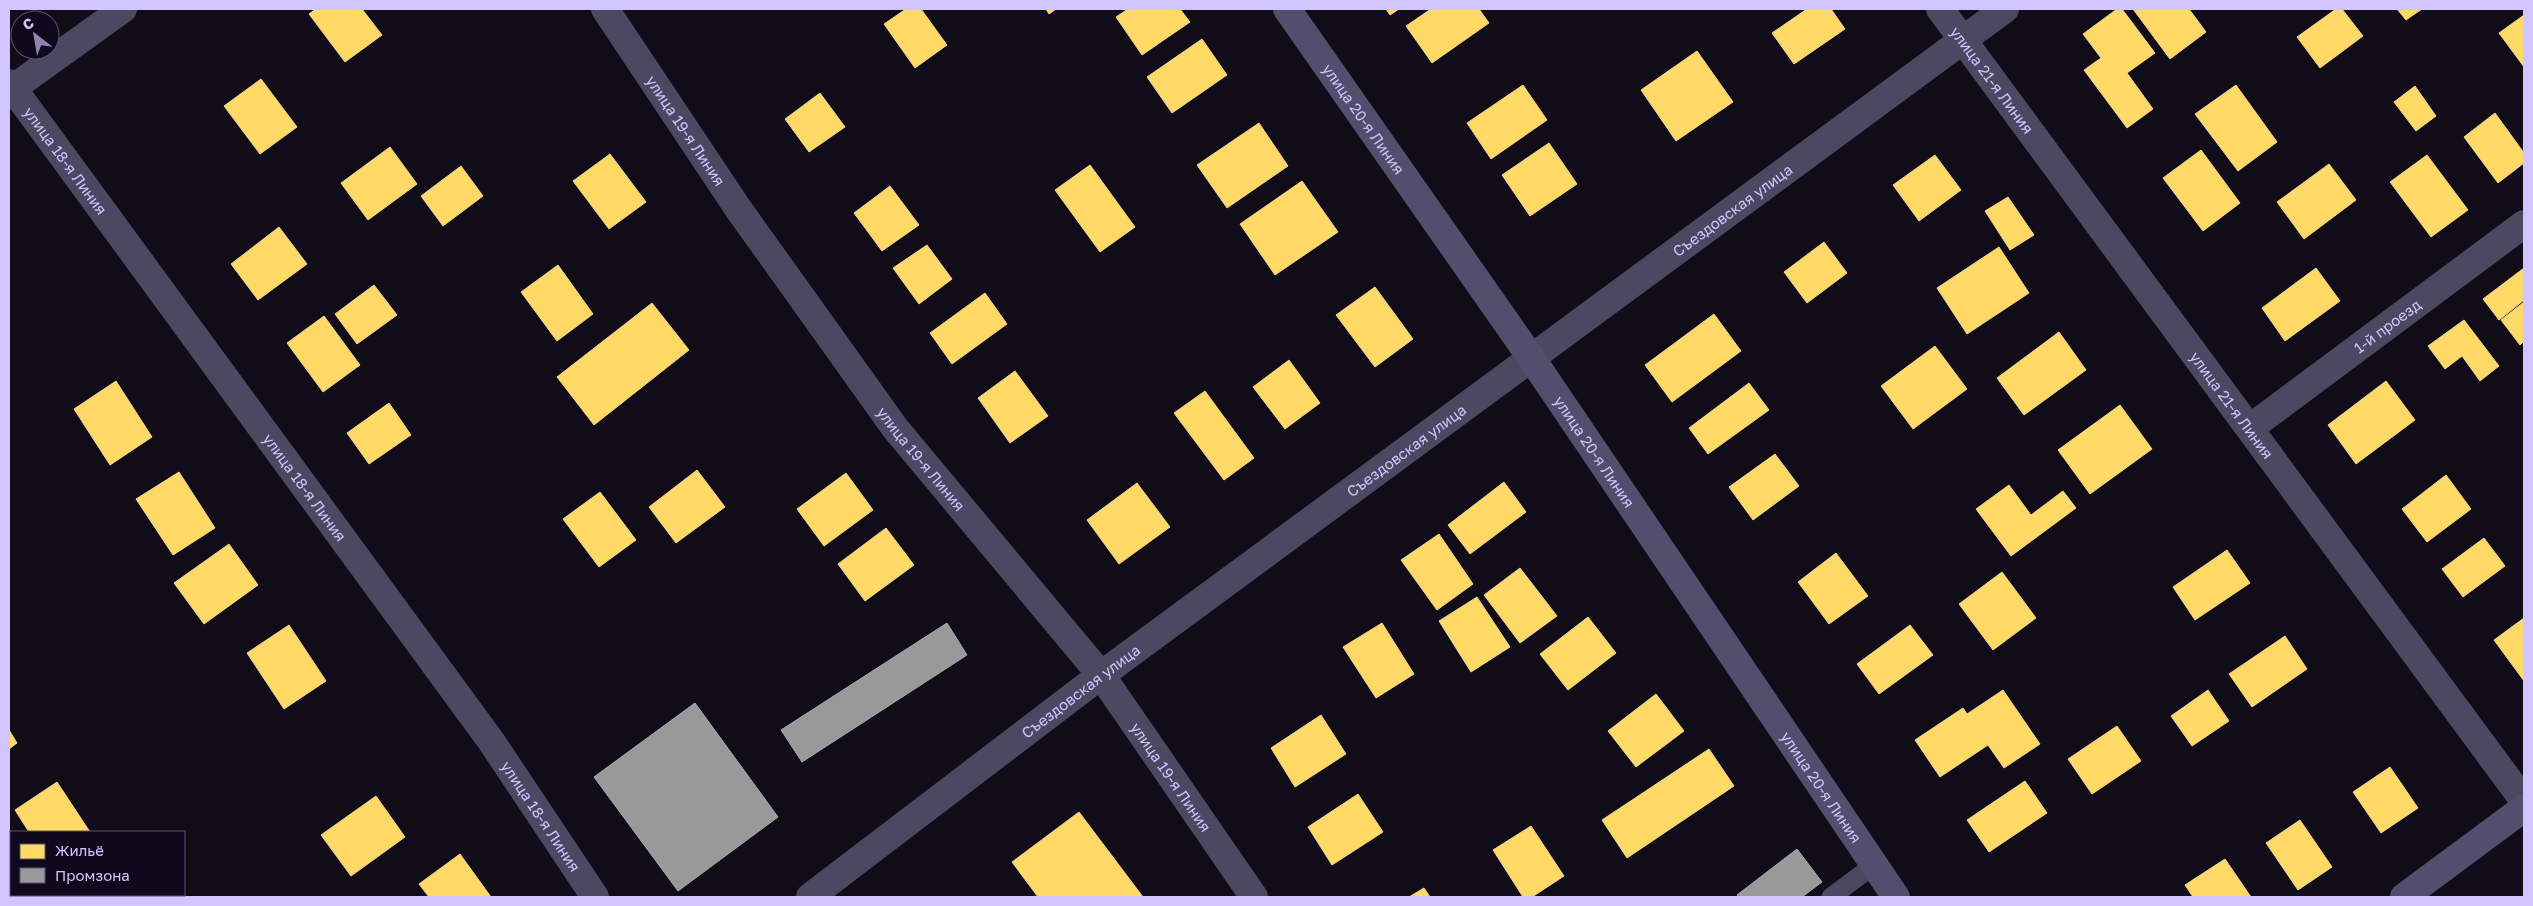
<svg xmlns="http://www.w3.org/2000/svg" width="2533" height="906" font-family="'Golos Text',sans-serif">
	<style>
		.homes { fill: #ffd966; stroke: #f1d394 }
		.industry { fill: #999; stroke: #aaa6b8 }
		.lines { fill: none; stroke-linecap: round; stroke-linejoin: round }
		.service { stroke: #4c4862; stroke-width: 19 }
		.minor { stroke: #4c4862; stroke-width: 28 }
		.tertiary { stroke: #4c4862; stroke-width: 28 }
		.secondary { stroke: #524e6d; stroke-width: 28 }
		.labels { text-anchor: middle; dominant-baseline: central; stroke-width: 5; stroke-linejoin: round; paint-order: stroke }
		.street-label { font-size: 15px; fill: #d1c5ff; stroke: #0e091c }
	</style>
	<rect width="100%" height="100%" fill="#100d18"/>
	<g class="homes">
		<path d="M316,9h46l20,26 -37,27 -36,-48z"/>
		<path d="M906,9h15l26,36 -32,23 -31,-44z"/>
		<path d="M1046,9h10l-7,5z"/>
		<path d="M1128,9h52l10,13 -48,33 -26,-38z"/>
		<path d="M1386,9h13l-9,6z"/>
		<path d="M1431,9h48l10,14 -57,40 -26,-37z"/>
		<path d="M1807,9h24l14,20 -51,35 -22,-31z"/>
		<path d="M2117,9h5l33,44 -28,20 26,36 -26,19 -43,-58 17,-12 -18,-24z"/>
		<path d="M2133,9h56l17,23 -36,27z"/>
		<path d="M2336,9h6l21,27 -43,32 -23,-31z"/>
		<path d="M2397,9h25l-16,11z"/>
		<path d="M2524,15v52l-25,-34z"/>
		<path d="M1202,39l25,36 -55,38 -25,-36z"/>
		<path d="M1697,51l36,51 -57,39 -35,-51z"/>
		<path d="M261,79l36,48 -37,27 -36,-48z"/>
		<path d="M1523,85l24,35 -56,39 -24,-36z"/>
		<path d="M2236,85l41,57 -39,29 -43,-57z"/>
		<path d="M2415,86l21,30 -20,15 -22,-29z"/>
		<path d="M820,93l25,34 -36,25 -24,-33z"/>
		<path d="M2495,113l29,40v10l-26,20 -34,-46z"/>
		<path d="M1259,123l29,43 -61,42 -30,-43z"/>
		<path d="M1549,143l28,41 -47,32 -28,-41z"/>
		<path d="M390,147l27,37 -49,36 -27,-37z"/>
		<path d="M2201,150l39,53 -37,28 -40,-53z"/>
		<path d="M610,154l36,48 -37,27 -36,-48z"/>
		<path d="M1935,155l26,35 -42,31 -26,-36z"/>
		<path d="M2427,155l41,55 -37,27 -41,-55z"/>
		<path d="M2329,164l27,36 -52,39 -27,-37z"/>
		<path d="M1090,165l45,62 -35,25 -45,-62z"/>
		<path d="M461,166l22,30 -40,30 -22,-30z"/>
		<path d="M1302,181l36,51 -63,43 -35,-51z"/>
		<path d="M890,186l29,39 -37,26 -28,-38z"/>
		<path d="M2008,197l26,38 -24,15 -25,-39z"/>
		<path d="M279,227l28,37 -49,36 -27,-36z"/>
		<path d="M1824,242l23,31 -40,30 -23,-31z"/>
		<path d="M927,245l25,34 -33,25 -26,-36z"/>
		<path d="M1999,247l30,46 -62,41 -30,-46z"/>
		<path d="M558,265l35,49 -36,27 -36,-49z"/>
		<path d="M2316,268l24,33 -55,40 -23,-33z"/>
		<path d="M2524,268v32l-25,20 -16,-21z"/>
		<path d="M374,285l23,30 -40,29 -22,-30z"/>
		<path d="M1375,287l38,52 -38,28 -39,-52z"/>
		<path d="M985,293l22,31 -55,40 -22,-31z"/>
		<path d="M2524,302v39l-4,4 -19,-25z"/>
		<path d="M652,303l37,47 -95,75 -37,-48z"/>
		<path d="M1714,314l27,37 -69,51 -27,-37z"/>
		<path d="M324,316l36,49 -37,27 -36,-49z"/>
		<path d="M2464,320l35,46 -19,15 -18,-25 -17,13 -17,-23z"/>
		<path d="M2059,332l27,38 -62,45 -27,-37z"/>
		<path d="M1935,346l32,43 -54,40 -32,-43z"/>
		<path d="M1289,360l31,43 -35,26 -32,-42z"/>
		<path d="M1015,371l33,45 -38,27 -32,-45z"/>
		<path d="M116,381l36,56 -42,28 -36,-56z"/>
		<path d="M2386,381l29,39 -59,44 -28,-39z"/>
		<path d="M1749,383l20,27 -61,44 -19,-26z"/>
		<path d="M1205,391l49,67 -30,22 -50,-67z"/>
		<path d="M389,403l22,32 -42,29 -22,-31z"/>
		<path d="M2120,405l32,44 -62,45 -32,-44z"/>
		<path d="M1775,454l24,32 -46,34 -24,-33z"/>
		<path d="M697,470l28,37 -49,36 -27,-36z"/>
		<path d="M179,472l36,56 -42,27 -37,-56z"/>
		<path d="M846,473l27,37 -49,36 -27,-37z"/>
		<path d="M2446,475l25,34 -44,33 -25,-33z"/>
		<path d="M1504,482l22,30 -56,42 -22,-29z"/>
		<path d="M1137,483l33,44 -51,37 -32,-44z"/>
		<path d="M2009,485l22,30 32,-24 13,17 -65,48 -35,-47z"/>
		<path d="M600,492l36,48 -37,27 -36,-48z"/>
		<path d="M886,528l28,37 -49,36 -27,-37z"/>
		<path d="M1439,534l34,50 -36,26 -36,-50z"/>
		<path d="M2484,538l21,28 -42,31 -21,-28z"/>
		<path d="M229,544l29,41 -54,39 -30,-41z"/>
		<path d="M2227,550l23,33 -55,37 -22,-33z"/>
		<path d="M1836,553l32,43 -39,28 -31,-42z"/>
		<path d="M1520,568l37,48 -37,27 -36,-48z"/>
		<path d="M2002,572l34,46 -43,32 -34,-46z"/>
		<path d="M1477,597l33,50 -39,25 -32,-51z"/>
		<path d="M1588,617l28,36 -48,37 -28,-36z"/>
		<path d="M2524,618v63l-30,-41z"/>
		<path d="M1382,623l32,51 -38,24 -33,-51z"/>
		<path d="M289,625l37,56 -42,28 -37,-56z"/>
		<path d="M1910,625l23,30 -54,39 -22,-30z"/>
		<path d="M2285,636l22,33 -55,38 -23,-33z"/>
		<path d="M2003,690l37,54 -36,24 -16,-23 -48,32 -25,-37 48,-32 4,6z"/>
		<path d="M2208,690l21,31 -37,25 -21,-30z"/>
		<path d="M1656,694l28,37 -48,36 -28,-36z"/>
		<path d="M1321,715l25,39 -51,33 -24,-39z"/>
		<path d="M2117,726l24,35 -49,33 -24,-35z"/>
		<path d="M9,730l8,13 -8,6z"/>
		<path d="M1709,749l25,37 -107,72 -25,-38z"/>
		<path d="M2390,767l28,41 -37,25 -28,-41z"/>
		<path d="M2025,781l22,32 -58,39 -22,-32z"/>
		<path d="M57,782l33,50h-61l-14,-22z"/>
		<path d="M1358,794l25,38 -51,33 -24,-38z"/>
		<path d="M376,796l29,41 -54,39 -30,-41z"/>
		<path d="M1079,812l64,85h-105l-26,-35z"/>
		<path d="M2300,820l32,47 -34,23 -32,-47z"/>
		<path d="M1531,826l33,50 -32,21h-9l-30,-47z"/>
		<path d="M460,854l31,43h-62l-10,-13z"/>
		<path d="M2225,859l26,38h-58l-8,-12z"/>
		<path d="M1424,888l6,9h-21z"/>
		<path d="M117,895h29l1,2h-33z"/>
	</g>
	<g class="industry">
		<path d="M947,623l20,32 -165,107 -21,-32z"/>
		<path d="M695,703l83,114 -100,74 -84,-114z"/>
		<path d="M1797,849l25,33 -20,15h-63l-2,-2z"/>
	</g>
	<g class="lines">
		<path class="service" d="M1831,897l43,-32"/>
		<g class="minor">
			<path id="s1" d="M605,9l132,198 158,221 206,247 153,222"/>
			<path id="s2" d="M1940,9l584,792"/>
			<path id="s3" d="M9,83l482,658 104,156"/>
			<path id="s4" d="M2250,428l274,-204"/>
			<path id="s5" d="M810,897l291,-222 904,-666"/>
		</g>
		<path class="tertiary" d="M9,91l114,-82"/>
		<g class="secondary">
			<path id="s6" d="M1287,9l245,350 364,538"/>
			<path d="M2404,897l120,-89"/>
		</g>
	</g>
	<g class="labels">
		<g class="street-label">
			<text stroke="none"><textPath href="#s2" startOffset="88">улица 21-я Линия</textPath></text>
			<text stroke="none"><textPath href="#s6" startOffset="134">улица 20-я Линия</textPath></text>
			<text stroke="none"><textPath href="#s1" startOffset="146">улица 19-я Линия</textPath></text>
			<text stroke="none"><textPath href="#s3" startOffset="96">улица 18-я Линия</textPath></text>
			<text stroke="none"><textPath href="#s5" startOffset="1150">Съездовская улица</textPath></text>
			<text stroke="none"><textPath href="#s4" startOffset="171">1-й проезд</textPath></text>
			<text stroke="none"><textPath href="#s2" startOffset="492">улица 21-я Линия</textPath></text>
			<text stroke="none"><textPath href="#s5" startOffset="745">Съездовская улица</textPath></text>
			<text stroke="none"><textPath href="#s6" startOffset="539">улица 20-я Линия</textPath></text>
			<text stroke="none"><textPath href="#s1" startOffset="550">улица 19-я Линия</textPath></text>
			<text stroke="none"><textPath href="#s3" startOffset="501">улица 18-я Линия</textPath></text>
			<text stroke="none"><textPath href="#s5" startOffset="340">Съездовская улица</textPath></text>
			<text stroke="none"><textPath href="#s1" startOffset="955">улица 19-я Линия</textPath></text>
			<text stroke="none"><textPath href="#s6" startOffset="944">улица 20-я Линия</textPath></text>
			<text stroke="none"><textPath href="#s3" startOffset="906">улица 18-я Линия</textPath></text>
		</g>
	</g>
	<rect width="2533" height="906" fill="none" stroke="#d1c5ff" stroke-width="20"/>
	<rect x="10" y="831" width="175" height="65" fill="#0e091c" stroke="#5c5477"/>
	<rect x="20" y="844" width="25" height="15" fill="#ffd966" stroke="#5c5477"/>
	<text x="55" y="856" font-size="15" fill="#d1c5ff">Жильё</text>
	<rect x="20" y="868" width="25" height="15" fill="#999999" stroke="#5c5477"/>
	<text x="55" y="881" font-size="15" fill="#d1c5ff">Промзона</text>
	<g transform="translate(35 35) rotate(329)"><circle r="24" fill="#0e091c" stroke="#5c5477"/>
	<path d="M0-4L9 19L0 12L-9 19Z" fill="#8d85ae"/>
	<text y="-8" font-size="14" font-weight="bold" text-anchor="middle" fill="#d1c5ff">С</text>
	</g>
</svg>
